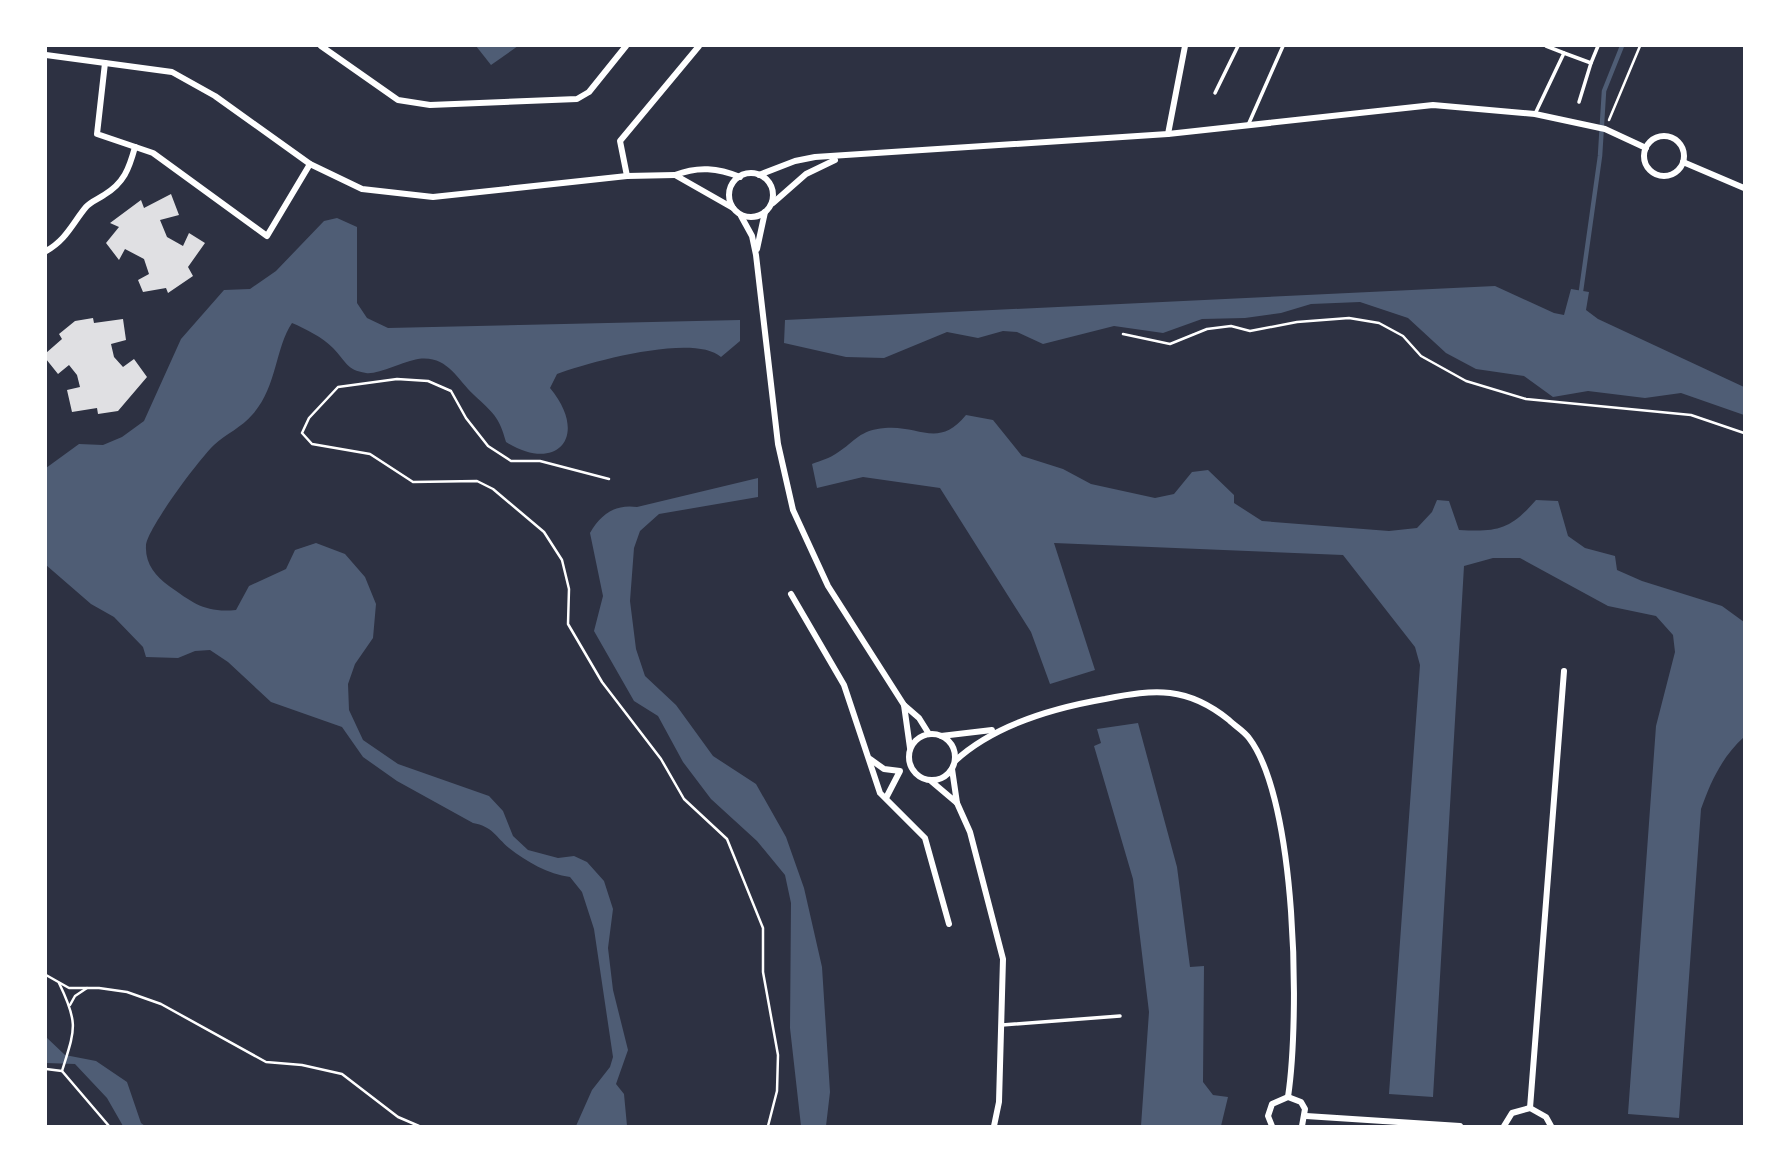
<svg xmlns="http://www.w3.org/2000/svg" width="1790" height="1172" font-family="Commissioner,sans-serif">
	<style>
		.water { fill: #4f5d75 }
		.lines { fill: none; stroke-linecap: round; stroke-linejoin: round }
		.stream { stroke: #4f5d75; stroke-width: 4.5 }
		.building { fill: #e0e0e3 }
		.path { stroke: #fff; stroke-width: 2.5 }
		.service { stroke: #fff; stroke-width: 3.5 }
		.minor { stroke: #fff; stroke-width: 6 }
	</style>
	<rect width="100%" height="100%" fill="#2d3142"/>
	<g class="water">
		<path d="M476,46h42l-27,19z"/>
		<path d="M337,218l20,9v76l10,15 21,10 352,-8v21l-19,16c-27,-24 -131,5 -164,17l-7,14c40,48 7,86 -44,54 -7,-26 -13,-29 -32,-47 -18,-17 -27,-40 -56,-36 -13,2 -41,16 -52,14 -20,-3 -20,-12 -33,-25 -11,-11 -27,-19 -41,-25 -17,25 -15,65 -40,92 -10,12 -26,19 -38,30 -14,13 -68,85 -68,101 -1,17 9,30 23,40 24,17 36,27 67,24l13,-24 37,-17 9,-19 21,-7 29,11 20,23 11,27 -3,34 -18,26 -7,20 1,26 14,30 35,24 91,32 14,15 10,25 15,14 30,8 16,-2 13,6 17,19 9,28 -5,39 5,42 15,60 -12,34 8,10 3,32h-51l16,-36 18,-23 3,-10 -19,-128 -12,-37 -12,-15c-22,-3 -43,-15 -61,-29 -13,-11 -17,-22 -36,-25l-76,-42 -34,-24 -21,-30 -71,-25 -43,-40 -18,-12 -15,1 -17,7 -32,-1 -3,-10 -29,-30 -23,-13 -45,-39v-97l33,-24 24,1 19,-8 22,-16 37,-82 43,-49 26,-1 26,-18 48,-50z"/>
		<path d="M1495,286l59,27 10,2 7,-26 18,3 -3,18 12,9 146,68v28l-63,-22 -36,5 -57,-7 -35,6 -29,-21 -48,-7 -30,-16 -38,-35 -48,-16 -49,2 -30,9 -36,5 -43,1 -39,14 -49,-7 -71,18 -26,-12 -14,-1 -25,7 -31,-6 -63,26 -38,-1 -62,-14 1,-23z"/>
		<path d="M966,415l27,5 29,36 41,13 28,15 64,14 19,-4 18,-22 16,-2 26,25v8l28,18 127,10 28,-3 15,-16 5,-12 12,1 10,29c39,2 51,0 77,-30l22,1 10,35 17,12 30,8 2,14 25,11 80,25 22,16v115c-22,20 -33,44 -43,72l-22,309 -51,-4 28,-388 19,-74 -2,-17 -17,-19 -48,-10 -88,-48h-27l-29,8 -31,531 -44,-3 31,-429 -5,-18 -72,-92 -289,-12 41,127 -45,14 -19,-52 -91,-144 -77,-11 -46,11 -5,-24c8,-3 18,-6 25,-11 19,-12 22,-23 48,-25 35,-3 53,21 81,-13z"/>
		<path d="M758,478v19l-99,17 -19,17 -6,17 -4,53 6,48 9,27 31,29 37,51 43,28 30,53 18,51 18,79 8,125 -4,34h-25l-11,-98 1,-125 -6,-28 -28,-34 -46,-42 -28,-37 -25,-46 -24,-15 -40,-70 9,-35 -13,-63c11,-19 25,-29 47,-26z"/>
		<path d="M1138,723l39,144 13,100 14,-1 -1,116 10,13 15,2 -7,29h-80l8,-114 -16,-133 -39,-133 7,-3 -4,-14z"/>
		<path d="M46,1037l19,18 31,6 31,21 14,41 4,3h-22l-16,-28 -32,-34 -29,-1z"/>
	</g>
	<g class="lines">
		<path class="stream" d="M1581,291l19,-135 4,-65 18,-45"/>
	</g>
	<g class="building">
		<path d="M171,194l8,21 -19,5 7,17 16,9 6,-13 16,10 -17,24 5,9 -25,17 -2,-5 -23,4 -5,-12 11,-6 -5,-15 -19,-10 -6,11 -13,-17 13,-16 -9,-4 31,-23 3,8z"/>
		<path d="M93,318l1,5 29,-4 3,21 -15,4 3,13 9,10 11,-8 13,18 -29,34 -20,3 -1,-6 -25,4 -5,-22 13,-3 -3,-12 -8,-10 -11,9 -12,-15v-6l16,-14 -3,-5 16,-13z"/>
	</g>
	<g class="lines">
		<g class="path">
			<path d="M1609,120l31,-74"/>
			<path d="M1123,334l47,10 37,-15 24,-3 19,5 47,-9 52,-4 30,5 24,13 18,20 45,25 60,18 165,16 53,18"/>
			<path d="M609,479l-69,-18h-29l-23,-15 -22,-28 -15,-27 -23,-10 -31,-2 -59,8 -29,31 -7,15 10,11 58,10 43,28 64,-1 16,8 51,43 18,28 7,29 -1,35 34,58 59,77 23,40 43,40 36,89v44l15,83 -1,36 -9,35"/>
			<path d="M46,975l23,13h30l28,4 34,12 105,58 36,3 40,9 56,43 21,9"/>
			<path d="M59,983c20,41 16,46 3,88"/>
			<path d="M70,1005l5,-9 12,-8"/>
			<path d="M46,1069l16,2 47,55"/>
		</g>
		<g class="service">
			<path d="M1564,53l27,10 -12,39"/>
			<path d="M1591,63l7,-17"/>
			<path d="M1215,93l23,-47"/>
			<path d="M1535,114l29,-61 -18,-7"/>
			<path d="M1249,123l34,-77"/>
			<path d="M1002,1025l118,-9"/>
		</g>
		<g class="minor">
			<path d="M321,46l77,54 32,5 147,-6 12,-7 37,-46"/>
			<path d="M46,55l126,17 43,24 95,68 52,25 71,8 194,-21 48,-1"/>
			<path d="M105,63l-8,71 56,19 114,83 43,-72"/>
			<path d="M1168,134l17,-88"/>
			<circle cx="1664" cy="156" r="20"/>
			<path d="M1683,162l61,26"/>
			<circle cx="751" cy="195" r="22"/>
			<path d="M759,175l36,-14 20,-4 353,-23 265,-29 102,9 70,15 41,19"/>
			<path d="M627,176l-7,-35 79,-95"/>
			<path d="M773,203l33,-29 29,-14"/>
			<path d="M733,208l-58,-33c23,-9 43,-7 65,2"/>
			<path d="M741,216l11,20 4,19 22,189 15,66 35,76 76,119"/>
			<path d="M757,249l8,-37"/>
			<path d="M46,251c20,-11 26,-27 40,-44 4,-5 12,-8 18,-12 20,-12 25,-26 31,-48"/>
			<path d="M791,594l53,91 36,108 45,45 24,86"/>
			<circle cx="932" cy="757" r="23"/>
			<path d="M941,736l51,-6"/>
			<path d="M910,748l-6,-43 15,13 10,16"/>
			<path d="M870,759l14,10 16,2 -14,27"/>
			<path d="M955,761c39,-36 98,-53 150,-62 50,-10 82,-13 124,21 6,6 15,11 20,18 48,63 51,279 39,359"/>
			<path d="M931,781l26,22 -5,-34"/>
			<path d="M957,803l13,29 33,127 -4,143 -5,24"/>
			<path d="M1530,1108l34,-437"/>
			<path d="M1306,1116l154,10"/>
			<path d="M1272,1126l-4,-10 4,-12 16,-7 13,5 4,7 -3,17"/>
			<path d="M1504,1126l8,-13 18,-5 16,9 5,9"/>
		</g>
	</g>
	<rect width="1790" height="1172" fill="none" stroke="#ffffff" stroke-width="94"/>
</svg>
